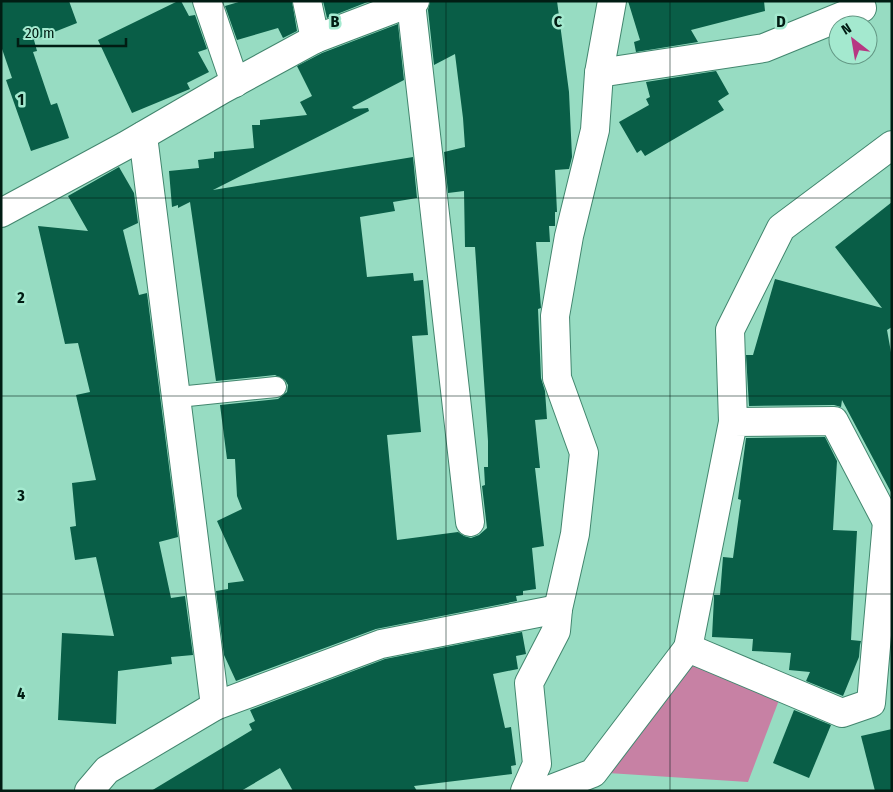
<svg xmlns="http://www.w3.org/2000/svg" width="893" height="792" font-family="'Fira Sans Condensed',sans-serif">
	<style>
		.green { fill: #c781a4 }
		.building { fill: #095e47 }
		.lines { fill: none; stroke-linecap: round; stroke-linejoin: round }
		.lane-casing { stroke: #42866e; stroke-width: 22 }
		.street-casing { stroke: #42866e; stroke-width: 30 }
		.lane { stroke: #fff; stroke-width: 20 }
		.street { stroke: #fff; stroke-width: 28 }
		.grid { fill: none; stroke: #011c13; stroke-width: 1; stroke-opacity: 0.55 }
		.grid-label { font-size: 16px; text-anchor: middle; font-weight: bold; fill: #011c13; stroke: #a4e9cf; stroke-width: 5; stroke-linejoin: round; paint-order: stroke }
	</style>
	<rect width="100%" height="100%" fill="#97dcc2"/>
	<path class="green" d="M692,663l87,37 -31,82 -140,-9z"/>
	<g class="building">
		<path d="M1,1h68l8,22 -43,17 3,11 -4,1 18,53 6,-2 12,35 -38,13 -25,-71 6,-2 -11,-32z"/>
		<path d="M178,1h3l8,15 6,-1 12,34 -9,3 11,20 -22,11 3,6 -58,24 -34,-73z"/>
		<path d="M242,1h50l5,30 -14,7 -5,-10 -41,12 -12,-34z"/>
		<path d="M323,1h47l-43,17z"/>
		<path d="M430,1h127l12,91 3,65 -3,12 -14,1 2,42h-2v14h-6l1,16h-14l5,66 -3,1 3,69 4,13 2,28 -12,1 5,48h-5l9,78 -12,2 4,41 -13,2v4l-7,1 1,5 -141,28 -140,52 -12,-26 -8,-64 12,-2v-6l16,-2 -27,-60 25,-12 -5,-13 -2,-37h-8l-7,-54 58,-6 9,-7 1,-7 -3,-5 -10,-5 -59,6 -26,-179 -12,6v-3l-6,2 -3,-36 30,-3 -1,-8 16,-2v-6l40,-4 -2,-23h8v-5l47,-5 -7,-13 12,-6 -15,-30 25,-13 76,-29 6,56 -52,27 2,2 14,-1 1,3 -156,79 200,-33 4,41 -24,4 2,9 -35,6 7,60 46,-4 1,8 9,-1 5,55 -16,1 9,96 -34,3 10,105 61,-8 6,4 7,2 8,-3 8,-7 -5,-42 3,-1 -1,-18h4v-26l-13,-194h-10l-1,-56 -16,2 -4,-41 21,-5 -2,-29 -8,-64 -21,11 -6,-55z"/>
		<path d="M628,1h136l1,10 -74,19 7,12 -62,10 -2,-10 6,-2z"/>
		<path d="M716,71l13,23 -11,7 6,9 -79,46 -4,-6 -4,3 -18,-31 30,-17 -3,-6 4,-2 -4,-15z"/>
		<path d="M119,167l15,26 4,30 -15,7 16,65 8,-2 31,244 -19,5 12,56 14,-2 8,59 -22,2 1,7 -54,7 -2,53 -58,-4 4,-87 52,3 -18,-79 -21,3 -5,-33 6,-1 -4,-43 24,-3 -20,-85 14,-3 -12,-49 -13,1 -27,-118 50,5 -20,-35z"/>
		<path d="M892,202v125l-5,3 5,28v136l-50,-94 -1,7 -7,-2 -85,1 -3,-51h7l22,-76 107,29 -47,-61z"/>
		<path d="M825,437l12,24 -4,69 24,1 -6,109 10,1 -1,4 -1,12 -16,39 -37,-15 4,-9 -21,-2 2,-17 -39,-2 1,-12 -41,-2 2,-39v-3h6l3,-38 10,1 8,-58 -3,-1 8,-61z"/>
		<path d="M522,632l4,22 -10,2 2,13 -25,5 12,54 6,-1 5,38 -5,1 1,8 -98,12 3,5h-124l-13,-23 -39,23h-90l101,-61 -3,-6 6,-3 -5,-11 135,-51z"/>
		<path d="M794,710l37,15 -22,53 -36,-15z"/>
		<path d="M892,729v62h-17l-14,-55z"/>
	</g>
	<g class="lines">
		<g class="lane-casing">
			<path id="lane" d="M178,397l98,-10"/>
		</g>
		<g class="street-casing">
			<g id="street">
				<path d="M207,1l28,82"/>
				<path d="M307,1l8,38"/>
				<path d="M411,3l59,519"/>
				<path d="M599,73l165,-25 98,-40"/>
				<path d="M143,136l72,570"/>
				<path d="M1,213l124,-67 98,-57 92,-50 100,-38"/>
				<path d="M733,422l-3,-92 51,-102 111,-83"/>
				<path d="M688,648l45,-226 101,-1 53,101"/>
				<path d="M89,791l18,-21 108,-64 166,-62 177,-35"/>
				<path d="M525,791l12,-27 -8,-81 27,-52 2,-22 17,-75 9,-81 -27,-75 -2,-62 14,-80 26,-106 4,-57 13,-72"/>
				<path d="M546,791l47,-18 95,-125 154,65 29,-10 16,-181 5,-1"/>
			</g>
		</g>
		<use href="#lane" class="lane"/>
		<use href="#street" class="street"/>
	</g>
	<path class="grid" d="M223,1v790M446,1v790M670,1v790M1,198h891M1,396h891M1,594h891"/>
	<g class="grid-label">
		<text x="335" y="27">B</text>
		<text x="558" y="27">C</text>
		<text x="781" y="27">D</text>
		<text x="21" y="105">1</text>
		<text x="21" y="303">2</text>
		<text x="21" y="501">3</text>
		<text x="21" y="699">4</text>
	</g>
	<rect width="893" height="792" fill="none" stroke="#011c13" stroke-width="5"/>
	<g transform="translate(853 40) rotate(329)"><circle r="24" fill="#a4e9cf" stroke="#639784"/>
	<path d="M0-4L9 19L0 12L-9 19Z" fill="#b73782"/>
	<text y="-8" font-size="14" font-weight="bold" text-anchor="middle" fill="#011c13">N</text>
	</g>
	<path d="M18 38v8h108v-8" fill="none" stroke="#011c13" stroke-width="2.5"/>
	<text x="25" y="38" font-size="15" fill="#011c13" stroke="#a4e9cf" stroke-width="4" paint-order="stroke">20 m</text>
</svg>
